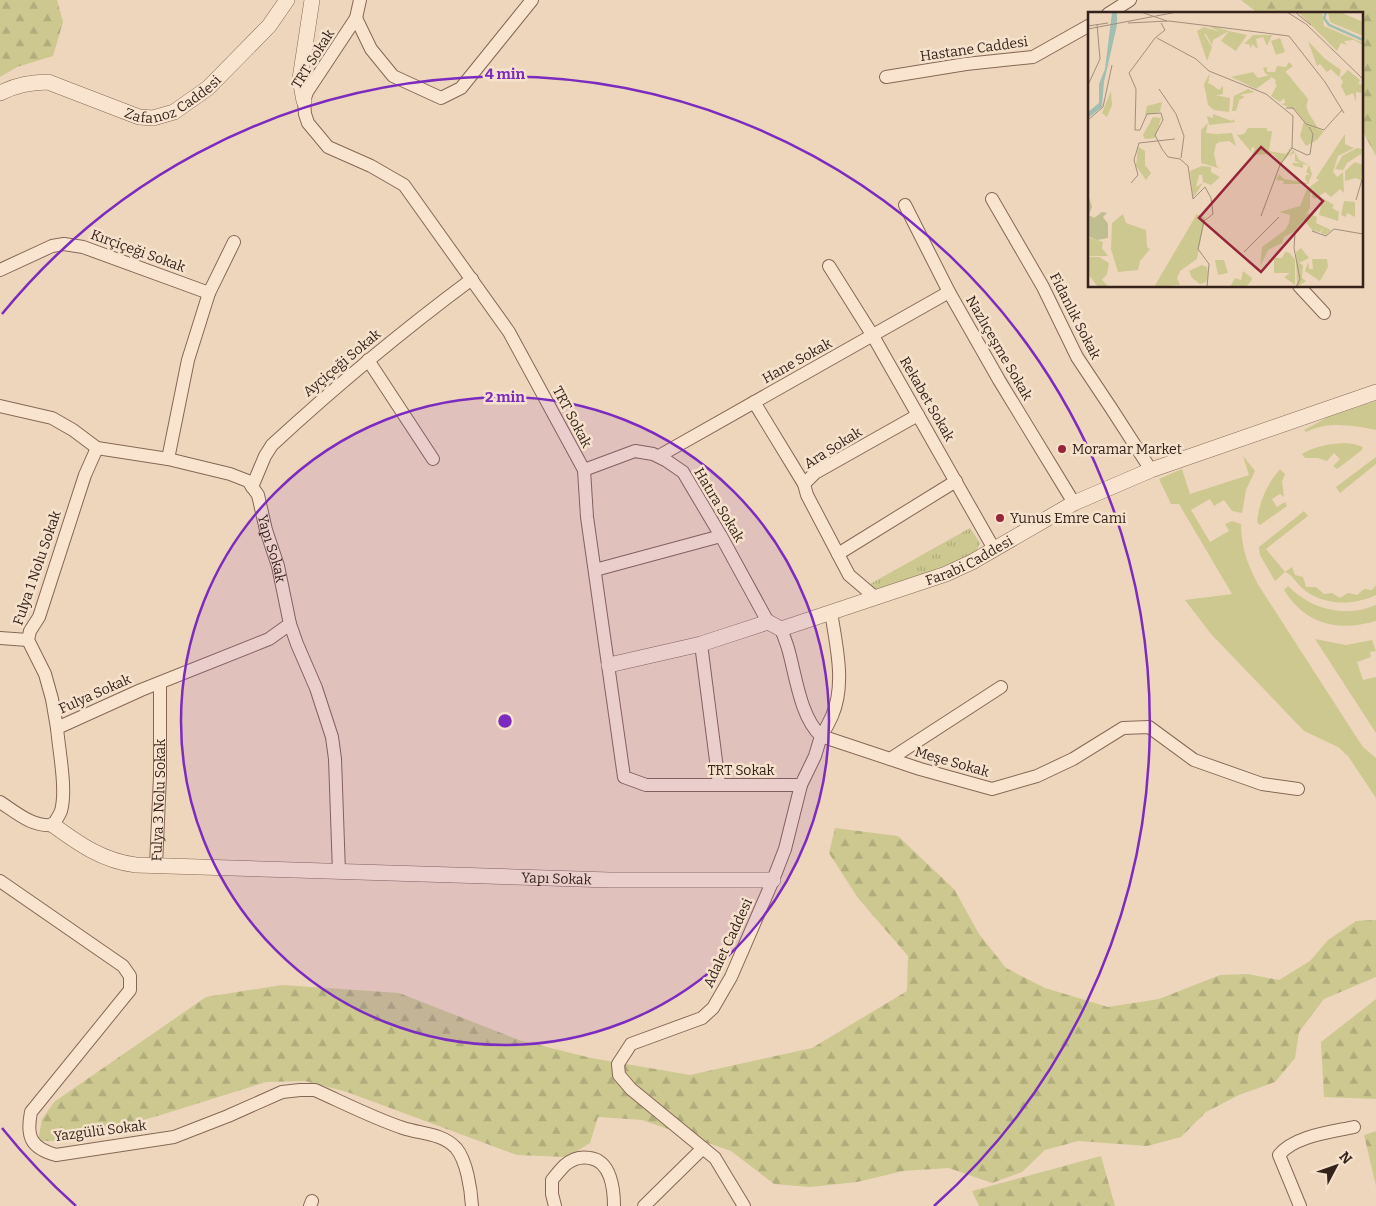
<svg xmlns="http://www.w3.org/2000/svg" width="1376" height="1206" font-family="Bitter,serif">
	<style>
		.grass { fill: #ccc890 }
		.forest { fill: url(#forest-firs) }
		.park { fill: url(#park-tufts) }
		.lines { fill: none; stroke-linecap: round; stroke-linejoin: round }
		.minor-casing { stroke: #866756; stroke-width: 14 }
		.tertiary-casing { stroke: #866756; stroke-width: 16 }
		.minor { stroke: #f9e5cf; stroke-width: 12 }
		.tertiary { stroke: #f9e5cf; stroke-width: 15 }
		.ring { fill: none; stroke: #7b2cbf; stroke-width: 2.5 }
		.poi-dot { fill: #962539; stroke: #f6e2cc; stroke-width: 2 }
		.labels { text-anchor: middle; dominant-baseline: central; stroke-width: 5; stroke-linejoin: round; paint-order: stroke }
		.street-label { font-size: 14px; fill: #35231b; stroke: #f6e2cc }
		.poi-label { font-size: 14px; fill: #35231b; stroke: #f6e2cc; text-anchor: start }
		.inset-river { fill: none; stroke: #a0bfb1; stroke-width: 2.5 }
		.inset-road { fill: none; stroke: #a48e7c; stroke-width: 1 }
		.view { fill: #962539; fill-opacity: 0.15; stroke: #962539; stroke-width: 2.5 }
		.inset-edge { fill: none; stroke: #35231b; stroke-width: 2.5 }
		.centre { fill: #7b2cbf; stroke: #f6e2cc; stroke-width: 2.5 }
		.ring-label { font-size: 15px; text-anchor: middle; font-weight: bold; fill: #7b2cbf; stroke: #f6e2cc; stroke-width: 5; stroke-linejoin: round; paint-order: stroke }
	</style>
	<defs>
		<pattern id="forest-firs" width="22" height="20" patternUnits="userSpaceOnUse" patternTransform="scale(1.25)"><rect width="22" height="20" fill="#ccc890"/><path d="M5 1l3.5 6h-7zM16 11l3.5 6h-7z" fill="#b0ac7c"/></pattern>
		<pattern id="park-tufts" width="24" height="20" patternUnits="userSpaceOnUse" patternTransform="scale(1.25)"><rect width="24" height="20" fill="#ccc890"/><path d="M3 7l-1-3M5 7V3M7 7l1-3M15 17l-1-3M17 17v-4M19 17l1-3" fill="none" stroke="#b0ac7c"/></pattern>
	</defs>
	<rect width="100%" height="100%" fill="#eed6bc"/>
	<g class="grass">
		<path d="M1376,401v29c-24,-5 -48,-9 -70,2l-2,-2 24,-13z"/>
		<path d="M1344,443l10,1 9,3 -1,3 -25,19 -4,-3 7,-7 -6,-6 -7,8 -9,-3h-13l-3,-4c13,-8 27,-10 42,-11z"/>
		<path d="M1243,456l12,15 -9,19 -4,23 -10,-2 -8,-11 -10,6 -4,-7 -19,11 19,32 19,-11 -4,-7 7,-3 9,3c0,23 7,42 18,62l96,149 8,12 13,11v40l-28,-42 -10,-9 -34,-16 -93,-97 -26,-34 47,-6 -53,-90h-8l-12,-25 23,-10 8,25 59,-19z"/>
		<path d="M1376,457v7l-36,29 -4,-6z"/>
		<path d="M1280,469l5,5 -3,8 2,15 -4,-3 -8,5 5,8 8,-5 2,4 -27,19 -3,-3c2,-20 10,-38 23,-53z"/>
		<path d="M1304,511l4,5 -42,33 19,23 7,-5 3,8 8,2 3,10h10l8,7 8,-1 8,5 8,-5 9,2 7,-6 8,1 4,-5v10c-23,11 -54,11 -74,-7 -6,-5 -9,-13 -17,-16l-10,9 -15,-26 -1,-8z"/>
		<path d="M1288,586c23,24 58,32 88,19v16c-38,11 -70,4 -92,-31z"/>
		<path d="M1315,639l31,6 26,-5 4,11 -6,1 1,5 -14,5 6,18 13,-3v56z"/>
	</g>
	<g class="forest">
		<path d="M0,0h57l6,22 -10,34 -36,11 -17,10z"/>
		<path d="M1241,0h135v156l-14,-26v-116h-103z"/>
		<path d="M835,828l63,8 56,53 25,45 27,34 39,20 63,19 51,-8 61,-24 28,-1 31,6 31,-19 18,-21 28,-19 20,-1v57l-52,22 -25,33 -4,26 -20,24 -36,13 -33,17 -25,25 -34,9 -69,-5 -33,9 -23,22 -30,11 -43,-15 -46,3 -46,11 -47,5 -36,-3 -43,-33 -89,-31 -44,-3 -8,26 -23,14 -50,-2 -170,-63 -42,-11 -39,1 -102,32 -92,27h-34l4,-22 12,-17 152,-105 76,-12 117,8 120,47 72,18 99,17 122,-27 95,-57 1,-35 -50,-58 -29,-45z"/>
		<path d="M1376,999v100l-52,-2 -3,-55z"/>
		<path d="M1376,1131v55l-12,-51z"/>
		<path d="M1101,1156l14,50h-136l-7,-15z"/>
	</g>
	<path class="park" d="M970,528l10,15 -5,11 -98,38 -7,-8z"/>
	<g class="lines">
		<g class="minor-casing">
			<g id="minor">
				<path d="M360,0l-4,18 -49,74 -3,9 1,13 3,9 20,24 43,19 33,19 105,147 75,138 3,47 37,260 22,8h155"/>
				<path d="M1108,14l22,-14"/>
				<path d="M356,18l15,31 22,27 48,22 20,-10 71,-88"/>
				<path d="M886,77l80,-13 67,-7 57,-32"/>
				<path d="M992,199l51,88 34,70 34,51 40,62"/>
				<path d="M905,205l44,87 50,88 75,123"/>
				<path d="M829,266l44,70 121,213"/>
				<path d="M0,270l52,-24 12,-2 19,3 126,46"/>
				<path d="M1299,286l25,27"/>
				<path d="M368,360l65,99"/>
				<path d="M754,402l50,82"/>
				<path id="s1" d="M0,406l52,12 21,12 24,18 71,11 62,15 18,7 10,14 8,35 12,36 12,58 7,20 19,44 16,49 3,22 4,113"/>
				<path d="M659,456l290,-164"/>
				<path d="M168,459l20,-99 21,-67 25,-51"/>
				<path d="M584,470l51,-19 18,3 14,7 16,11 38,64 47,86"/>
				<path d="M252,487l13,-31 7,-11c64,-59 130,-114 200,-166"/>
				<path d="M838,554l118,-73"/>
				<path d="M595,570l126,-34"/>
				<path d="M876,598l-27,-23 -42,-80 -3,-11 11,-11 103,-58"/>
				<path d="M831,612c5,33 15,72 1,104 -3,7 -7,14 -11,20l99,33 72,20 45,-13 36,-17 50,-31 26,-1 45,33 68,24 36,5"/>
				<path d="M0,638l28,2"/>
				<path d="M701,644l18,140"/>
				<path d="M57,728l-5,-29 -7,-25 -17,-34 2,-9 9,-14 46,-142 12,-27"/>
				<path d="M890,759l111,-72"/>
				<path d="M0,802c17,11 32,25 53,23 3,-5 6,-9 8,-14 6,-21 -2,-60 -4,-83l84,-38 128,-51 21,-15"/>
				<path id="s2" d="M156,865l4,-89v-93"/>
				<path d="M0,881l123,85 7,10v14l-99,122c-5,25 0,36 25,43l118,-18 54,-21 54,-24 18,-2h15c29,13 58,28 88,38 18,6 39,5 53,20 11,13 15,42 16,58"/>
				<path d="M310,1206l2,-5"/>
				<path d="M555,1206l-3,-12v-14c4,-5 8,-10 13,-15 7,-6 15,-9 25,-7 21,3 24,31 24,48"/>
				<path d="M644,1206l59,-58"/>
				<path d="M744,1206l-29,-48 -84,-69 -12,-14 -1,-11 13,-20 71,-26 11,-10 18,-31 42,-97 12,-31 16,-64 14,-29 6,-20c-20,-18 -25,-58 -32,-84 -2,-8 -5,-15 -8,-23"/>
				<path d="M1300,1206l-21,-51c15,-19 52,-23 75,-28"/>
			</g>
		</g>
		<g class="tertiary-casing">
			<g id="tertiary">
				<path id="s3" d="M0,93c16,-8 30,-11 48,-11l91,35 14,1 21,-6 34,-24 61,-62 18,-26"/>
				<path d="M304,101l-4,-22 12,-79"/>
				<path id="s4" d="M609,665l92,-21 67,-22 13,7 165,-55 26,-12 102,-59 77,-33 225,-78"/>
				<path id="s5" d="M53,825c26,19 50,36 83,40l474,15h163"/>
			</g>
		</g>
		<use href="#minor" class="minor"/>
		<use href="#tertiary" class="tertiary"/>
	</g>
	<circle cx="505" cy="721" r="324" fill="#7b2cbf" fill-opacity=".12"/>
	<g class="ring">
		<circle cx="505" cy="721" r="324"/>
		<path d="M76 1206A647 647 0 0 1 2 1128M2 314A647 647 0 1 1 934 1206"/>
	</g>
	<g class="poi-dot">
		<circle cx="1062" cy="449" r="5"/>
		<circle cx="1000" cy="518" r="5"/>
	</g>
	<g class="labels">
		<g class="street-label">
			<text transform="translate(974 49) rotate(-8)">Hastane Caddesi</text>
			<text transform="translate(313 59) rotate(-58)">TRT Sokak</text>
			<text stroke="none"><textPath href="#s3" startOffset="186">Zafanoz Caddesi</textPath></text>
			<text transform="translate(138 251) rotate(20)">Kırçiçeği Sokak</text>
			<text transform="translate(1075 316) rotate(63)">Fidanlık Sokak</text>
			<text transform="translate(999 348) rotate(60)">Nazlıçeşme Sokak</text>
			<text transform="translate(797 361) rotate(-29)">Hane Sokak</text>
			<text transform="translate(342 363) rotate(-40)">Ayçiçeği Sokak</text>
			<text transform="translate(927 399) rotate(60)">Rekabet Sokak</text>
			<text transform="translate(572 417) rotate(62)">TRT Sokak</text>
			<text transform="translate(833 448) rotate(-32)">Ara Sokak</text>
			<text transform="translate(719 505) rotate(59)">Hatıra Sokak</text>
			<text stroke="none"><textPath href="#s1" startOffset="335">Yapı Sokak</textPath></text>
			<text stroke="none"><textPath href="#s4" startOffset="380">Farabi Caddesi</textPath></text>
			<text transform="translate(37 568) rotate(-71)">Fulya 1 Nolu Sokak</text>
			<text transform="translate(95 694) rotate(-24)">Fulya Sokak</text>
			<text transform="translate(952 762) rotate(16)">Meşe Sokak</text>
			<text x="741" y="770">TRT Sokak</text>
			<text stroke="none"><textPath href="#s2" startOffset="65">Fulya 3 Nolu Sokak</textPath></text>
			<text stroke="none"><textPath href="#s5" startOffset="514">Yapı Sokak</textPath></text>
			<text transform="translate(728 943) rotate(-65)">Adalet Caddesi</text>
			<text transform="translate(100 1131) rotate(-7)">Yazgülü Sokak</text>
		</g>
		<g class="poi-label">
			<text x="1072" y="449">Moramar Market</text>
			<text x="1010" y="518">Yunus Emre Cami</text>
		</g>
	</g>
	<g transform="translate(1088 12)">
		<rect width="275" height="275" fill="#eed6bc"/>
		<path d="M210,0h24l2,14 39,17v2l-9,-5 -10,1 3,4 -6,-2 -4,8zM240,0h12l23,10v14l-33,-14zM192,26l5,14 -9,3 -5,-14zM122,61l-3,16 3,5 20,4 -1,14 -15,-2 -6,-5 -4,-21zM120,111l-2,10 11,1 3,8 -4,2 -2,10 3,13 5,2 -21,-6v-33zM50,135l7,4v14l6,8 -5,7 -10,-14zM205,138l3,4 3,6 10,5 3,9 -4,10h-25l1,-3 -8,-1 3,-6 5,5 24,4 -3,-4 1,-4h4l-4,-3 3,-7 -6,-1v4l-9,-2 -2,-3h9l-6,-2v-9l-5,4 2,6 -2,-7zM0,225l15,5 -1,6 6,8h-19z" fill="#ccc890"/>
		<path d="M116,15l17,5 -17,2 8,13 -5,14 -10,-30zM141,19l18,4 -11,16 -15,-10zM220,29l16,17 17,12 -2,7 -8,-8 -4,3 -7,-8 -3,2zM260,58l12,10 -2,4 5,1 -2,8 -5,-1v10l-3,-9 -7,3 -5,-10 2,-5 -3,-3zM197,59l23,28 -3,3 4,13 9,14 6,2 -7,9 -11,6 -6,-10 4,-15 -7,-10 -16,-7 4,-1 -1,-5 -4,4 -9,-6zM165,60l5,6 12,-3 1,3 -15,11 -25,-12zM23,79l1,14 -5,12 -5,-4zM65,105l8,1 -6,20 -10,1 -2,-4zM160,116h19v3h5l-3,20 17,3 5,-8 -2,9 -8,8 -8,-9 -21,1 3,-7 -3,-1 -1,5 -14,-17 7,-1zM144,121l4,13 -7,-5 -9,1 -3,-8zM257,122v10l9,4 -16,8 -5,16 4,5 6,-5 1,21 -4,-4 -9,8 -6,-5 -10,7 -3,-2 1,-9 -3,6v14l-5,8 3,-3 9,4 -1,6 15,7 -5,5 -5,-2 2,-5 -3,4 -7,-1 -9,-11 -9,11 -11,6 -2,6 -14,7 -8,17 2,-20 23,-17 4,-7 1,-8 -11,-3 21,-6 7,-17 12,-9 -3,-2zM269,136l5,1 -1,5 -14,9 -4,7 -8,-1 7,-13zM267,150l8,3 -2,15 -6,-2 -10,3v-10zM114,154l9,1v5l9,5 -9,8 -8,-3 -1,-7h-3l-3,12 7,-4 -10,15 -3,-27zM231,184l15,9 -2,3 7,4 -1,9 -19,-6 3,-14zM256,189l11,1v15l-8,-4 -1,4 -5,-2zM35,202l3,9 20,7 1,17 3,2 -10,12 -2,9 -20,2 -7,-23 1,-26zM109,202l8,4 -8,41 -17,12 -3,7 3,7 -26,2zM213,236l8,10 -10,5 4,2 -1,13 4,3 -9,6 -1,-35zM197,240l5,1 5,7v25l-11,-8 6,-4h-16v-15h8zM0,245h11l10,6 -2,11 -5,6 7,7h-11l-10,-13zM155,259l9,7 -1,3 -5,6h-16l5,-9 6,2z" fill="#ccc890"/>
		<path d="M0,182l4,13 -3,8 5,3 8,-6 5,1 -4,4 5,7v14l-11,2 -9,-4z" fill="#c0bd90"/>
		<path d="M165,23h19l-5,11 -4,-9 -7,2 2,10 -6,-5 -1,5 -2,-5h-5zM201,50l4,4 -8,6 23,27 -2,10 12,19 -16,-9 -27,-36 1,-3 -11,-7 -2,-5 4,-1v5h8l2,-6 9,1zM121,71l10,7 4,-4v8l-12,2 -5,-8zM160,77l7,3 -15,3 5,2 -6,3 -3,-4 3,5 -3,10h-4l2,-15zM74,90l-2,10 -15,3 2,-9zM125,102l19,7 2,-2 1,3 -26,3 -2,-9 6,2z" fill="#ccc890"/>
		<path d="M122,15h5l14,4 -16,9 -1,5 -7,-12 3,-3 13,2zM224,247h15l1,8 -8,14 -15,-10 3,-9 1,7h4zM127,248h9l4,13 -10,2zM114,253l5,2 1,6 -2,9 -6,2 -8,-6 -3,-7z" fill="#ccc890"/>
		<path d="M24,0h5v13l-13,57 -2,25 -14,11v-6l11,-9v-19l6,-15z" fill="#a0bfb1"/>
		<path class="inset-river" d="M238,0l-2,6 5,7 34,15"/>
		<path class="inset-road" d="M53,0l26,9M199,0l19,12 57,55M207,0l16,13M81,9l33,4M40,11l41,-2M114,13l87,11 36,46 19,31M0,14l20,-3M0,17l89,-17M67,26l-26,35 7,16 -1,41h5l7,-16 14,-1 2,7 -8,15 7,14 6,8 12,2 8,7 5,33 12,-12 6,11 2,16 -9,7 -6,28 11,15 -2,23M67,26l10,-8 -4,-7M69,26l39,21 13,12M121,59l57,23 27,22 -1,32 -12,17 -19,51M0,73l12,-26 -3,-35M71,77l17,25 8,22 -3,22M198,96h7l13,16 18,6 18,-20M0,108l15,-13 9,-42M204,136l15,7 3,-1 3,-20 -4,-7M43,171l7,-8 -4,-15 5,-17 36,-4M268,188l7,-24M224,219l14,5 8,-7 29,5M207,221l-1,15 6,31 -4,8M156,240l35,-35"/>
		<path class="view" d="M173,135l62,54 -62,71 -62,-54z"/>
		<rect width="275" height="275" class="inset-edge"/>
	</g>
	<circle cx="505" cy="721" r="8" class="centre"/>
	<g class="ring-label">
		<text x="505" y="79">4 min</text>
		<text x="505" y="402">2 min</text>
	</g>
	<g transform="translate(1336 1166) rotate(49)" stroke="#f6e2cc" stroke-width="4" paint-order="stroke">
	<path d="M0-4L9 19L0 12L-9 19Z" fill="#35231b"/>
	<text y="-8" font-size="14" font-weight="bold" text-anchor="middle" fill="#35231b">N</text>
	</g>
</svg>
